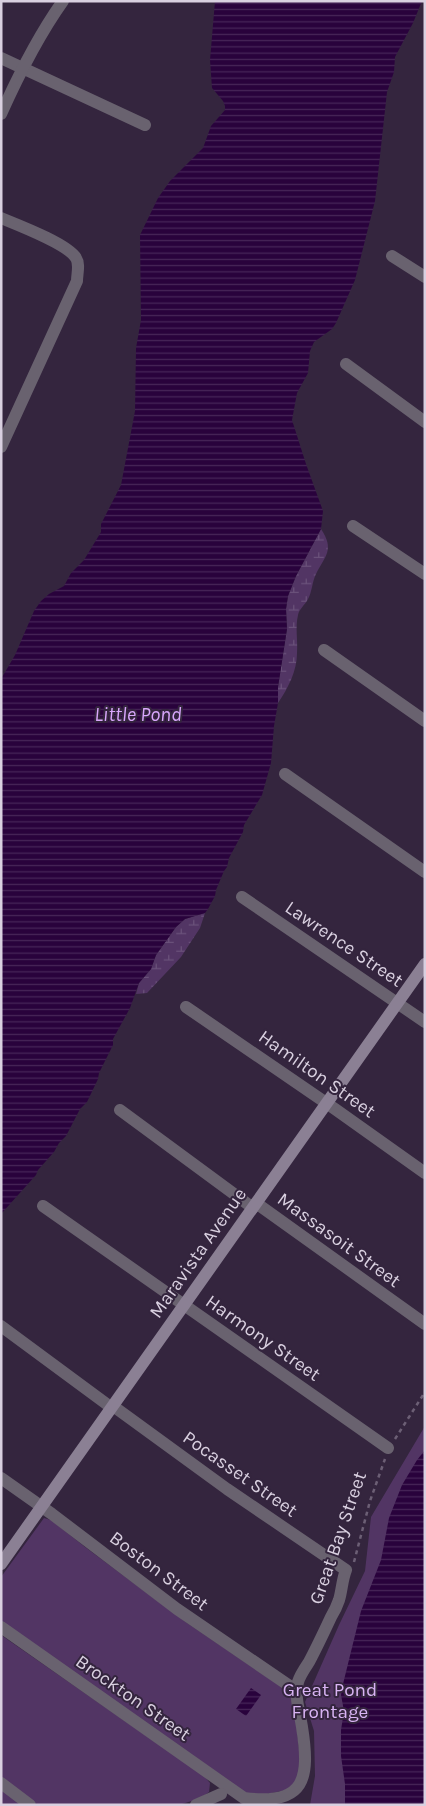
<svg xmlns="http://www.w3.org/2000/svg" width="426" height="1806" font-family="Karla,sans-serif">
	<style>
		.green { fill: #523564 }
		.wetland { fill: url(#wetland-marsh) }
		.water { fill: url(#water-rules) }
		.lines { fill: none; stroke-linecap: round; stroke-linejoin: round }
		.path { stroke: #6c5f75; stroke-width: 2.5; stroke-dasharray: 4 4; stroke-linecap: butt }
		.minor { stroke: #69626f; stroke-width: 12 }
		.secondary { stroke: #8b8094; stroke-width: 12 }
		.labels { text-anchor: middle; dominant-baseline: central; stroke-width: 4; stroke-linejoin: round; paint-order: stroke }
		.street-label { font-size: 19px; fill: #d9d0e0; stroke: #34253e }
		.park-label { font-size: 19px; fill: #d9b4f4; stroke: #34253e }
		.water-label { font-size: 20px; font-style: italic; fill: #d9a7fc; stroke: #34253e }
	</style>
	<defs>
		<pattern id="wetland-marsh" width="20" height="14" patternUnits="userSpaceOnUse" patternTransform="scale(1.25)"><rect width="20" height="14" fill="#523564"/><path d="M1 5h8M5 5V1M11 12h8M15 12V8" fill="none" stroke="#6a517a"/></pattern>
		<pattern id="water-rules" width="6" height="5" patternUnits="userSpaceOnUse" patternTransform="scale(1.25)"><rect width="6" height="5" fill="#29023c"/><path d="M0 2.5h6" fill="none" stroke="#472658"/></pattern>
	</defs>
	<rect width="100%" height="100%" fill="#34253e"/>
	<g class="green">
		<path d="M425,1426v59l-75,320h-40l5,-29 -1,-45 -9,-29 34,-77 26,-54 6,-54z"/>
		<path d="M44,1518l7,2 34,27 102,76 90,61 11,9 6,9 7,67 -9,20 -41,8 -250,-175v-45z"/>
		<path d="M1,1635l203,141 6,7 -1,9 -8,6 -22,7h-141l-37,-27z"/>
		<path d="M1,1789l21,16h-21z"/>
	</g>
	<g class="wetland">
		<path d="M321,529c14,21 4,27 -5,45 -4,8 -4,18 -8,25 -3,6 -9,10 -10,16 -3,13 0,25 -1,38 0,18 -9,35 -19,50v-16l9,-58 -1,-20 2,-13 8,-20z"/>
		<path d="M205,913l-5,15 -19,29 -34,36 -11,1 3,-11 12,-14 5,-14 20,-28 9,-8z"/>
	</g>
	<g class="water">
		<path d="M215,1h207l-9,22 -18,34 -1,15 -7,20 -12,109 -20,79 -19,43 -4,6 -18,13 -4,9 -2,22 -11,20 -5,27 14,44 17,47 -2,18 -25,47 -8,20 -2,13 1,20 -9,58v16l-4,23 -3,37 -9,32 -18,30 -1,7 -14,26 -2,9 -3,4 -8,19 -1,6 -7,13 -3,4 -20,6 -9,8 -20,28 -5,14 -12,14 -9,25 -17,31v6l-14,28 -1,6 -11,23 -7,7 -14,27 -7,7 -5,9 -16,18 -2,5 -35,39v-535l14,-24 19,-44 7,-10 8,-7 15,-8 7,-13 13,-13 17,-28v-8l20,-39 14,-74 1,-63 5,-28 -1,-85 18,-37 12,-17 33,-33 8,-22 14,-16v-4l-2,-5 -11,-13 -2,-28z"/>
		<path d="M425,1450v355h-80v-21l-4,-28v-26l3,-19 -3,-16 2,-11 18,-73 20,-51 8,-42 13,-33 15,-25z"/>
		<path d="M251,1688l10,7 -15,21 -10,-7z"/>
	</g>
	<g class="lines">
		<g class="path">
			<path d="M395,1439l30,-47"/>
			<path d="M354,1562l16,-61 15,-42"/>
		</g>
		<g class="minor">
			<path d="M1,58l144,67"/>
			<path d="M1,114c18,-40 37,-78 62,-113"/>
			<path d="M1,218c17,7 67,26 75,40 4,6 1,16 1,23l-76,166"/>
			<path d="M392,256l33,21"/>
			<path d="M346,364l79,58"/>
			<path d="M353,526l72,48"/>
			<path d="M324,650l101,71"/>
			<path d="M285,774l140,98"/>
			<path d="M242,897l183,125"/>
			<path d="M186,1007l149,102 90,64"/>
			<path d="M120,1110l133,98"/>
			<path d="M256,1203l169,121"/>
			<path d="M43,1206l345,242"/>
			<path d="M1,1326l111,82"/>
			<path d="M1,1478l51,36 125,95 120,82"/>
			<path d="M1,1627l243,171c62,8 66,-20 58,-71 -2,-14 -8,-31 -4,-45 2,-7 7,-14 11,-20 8,-15 15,-30 22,-45 3,-5 6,-11 8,-17 3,-10 3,-20 7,-30l-119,-81 -114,-83"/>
			<path d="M1,1783l29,22"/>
			<path d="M196,1805l25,-11"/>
		</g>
		<path class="secondary" d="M1,1564l424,-600"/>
	</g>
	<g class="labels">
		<g class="street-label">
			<text transform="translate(344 944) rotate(34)">Lawrence Street</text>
			<text transform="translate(317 1074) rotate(35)">Hamilton Street</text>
			<text transform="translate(339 1240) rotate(36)">Massasoit Street</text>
			<text transform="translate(198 1253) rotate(-55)">Maravista Avenue</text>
			<text transform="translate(263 1338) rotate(35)">Harmony Street</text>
			<text transform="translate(240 1474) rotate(35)">Pocasset Street</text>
			<text transform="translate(338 1538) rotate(-71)">Great Bay Street</text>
			<text transform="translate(159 1571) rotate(37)">Boston Street</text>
			<text transform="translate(133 1698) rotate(35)">Brockton Street</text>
		</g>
		<g class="park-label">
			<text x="330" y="1690">Great Pond<tspan x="330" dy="22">Frontage</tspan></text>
		</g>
		<g class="water-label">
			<text x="138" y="714">Little Pond</text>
		</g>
	</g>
	<rect width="426" height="1806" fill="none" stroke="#d9d0e0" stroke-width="5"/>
</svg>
